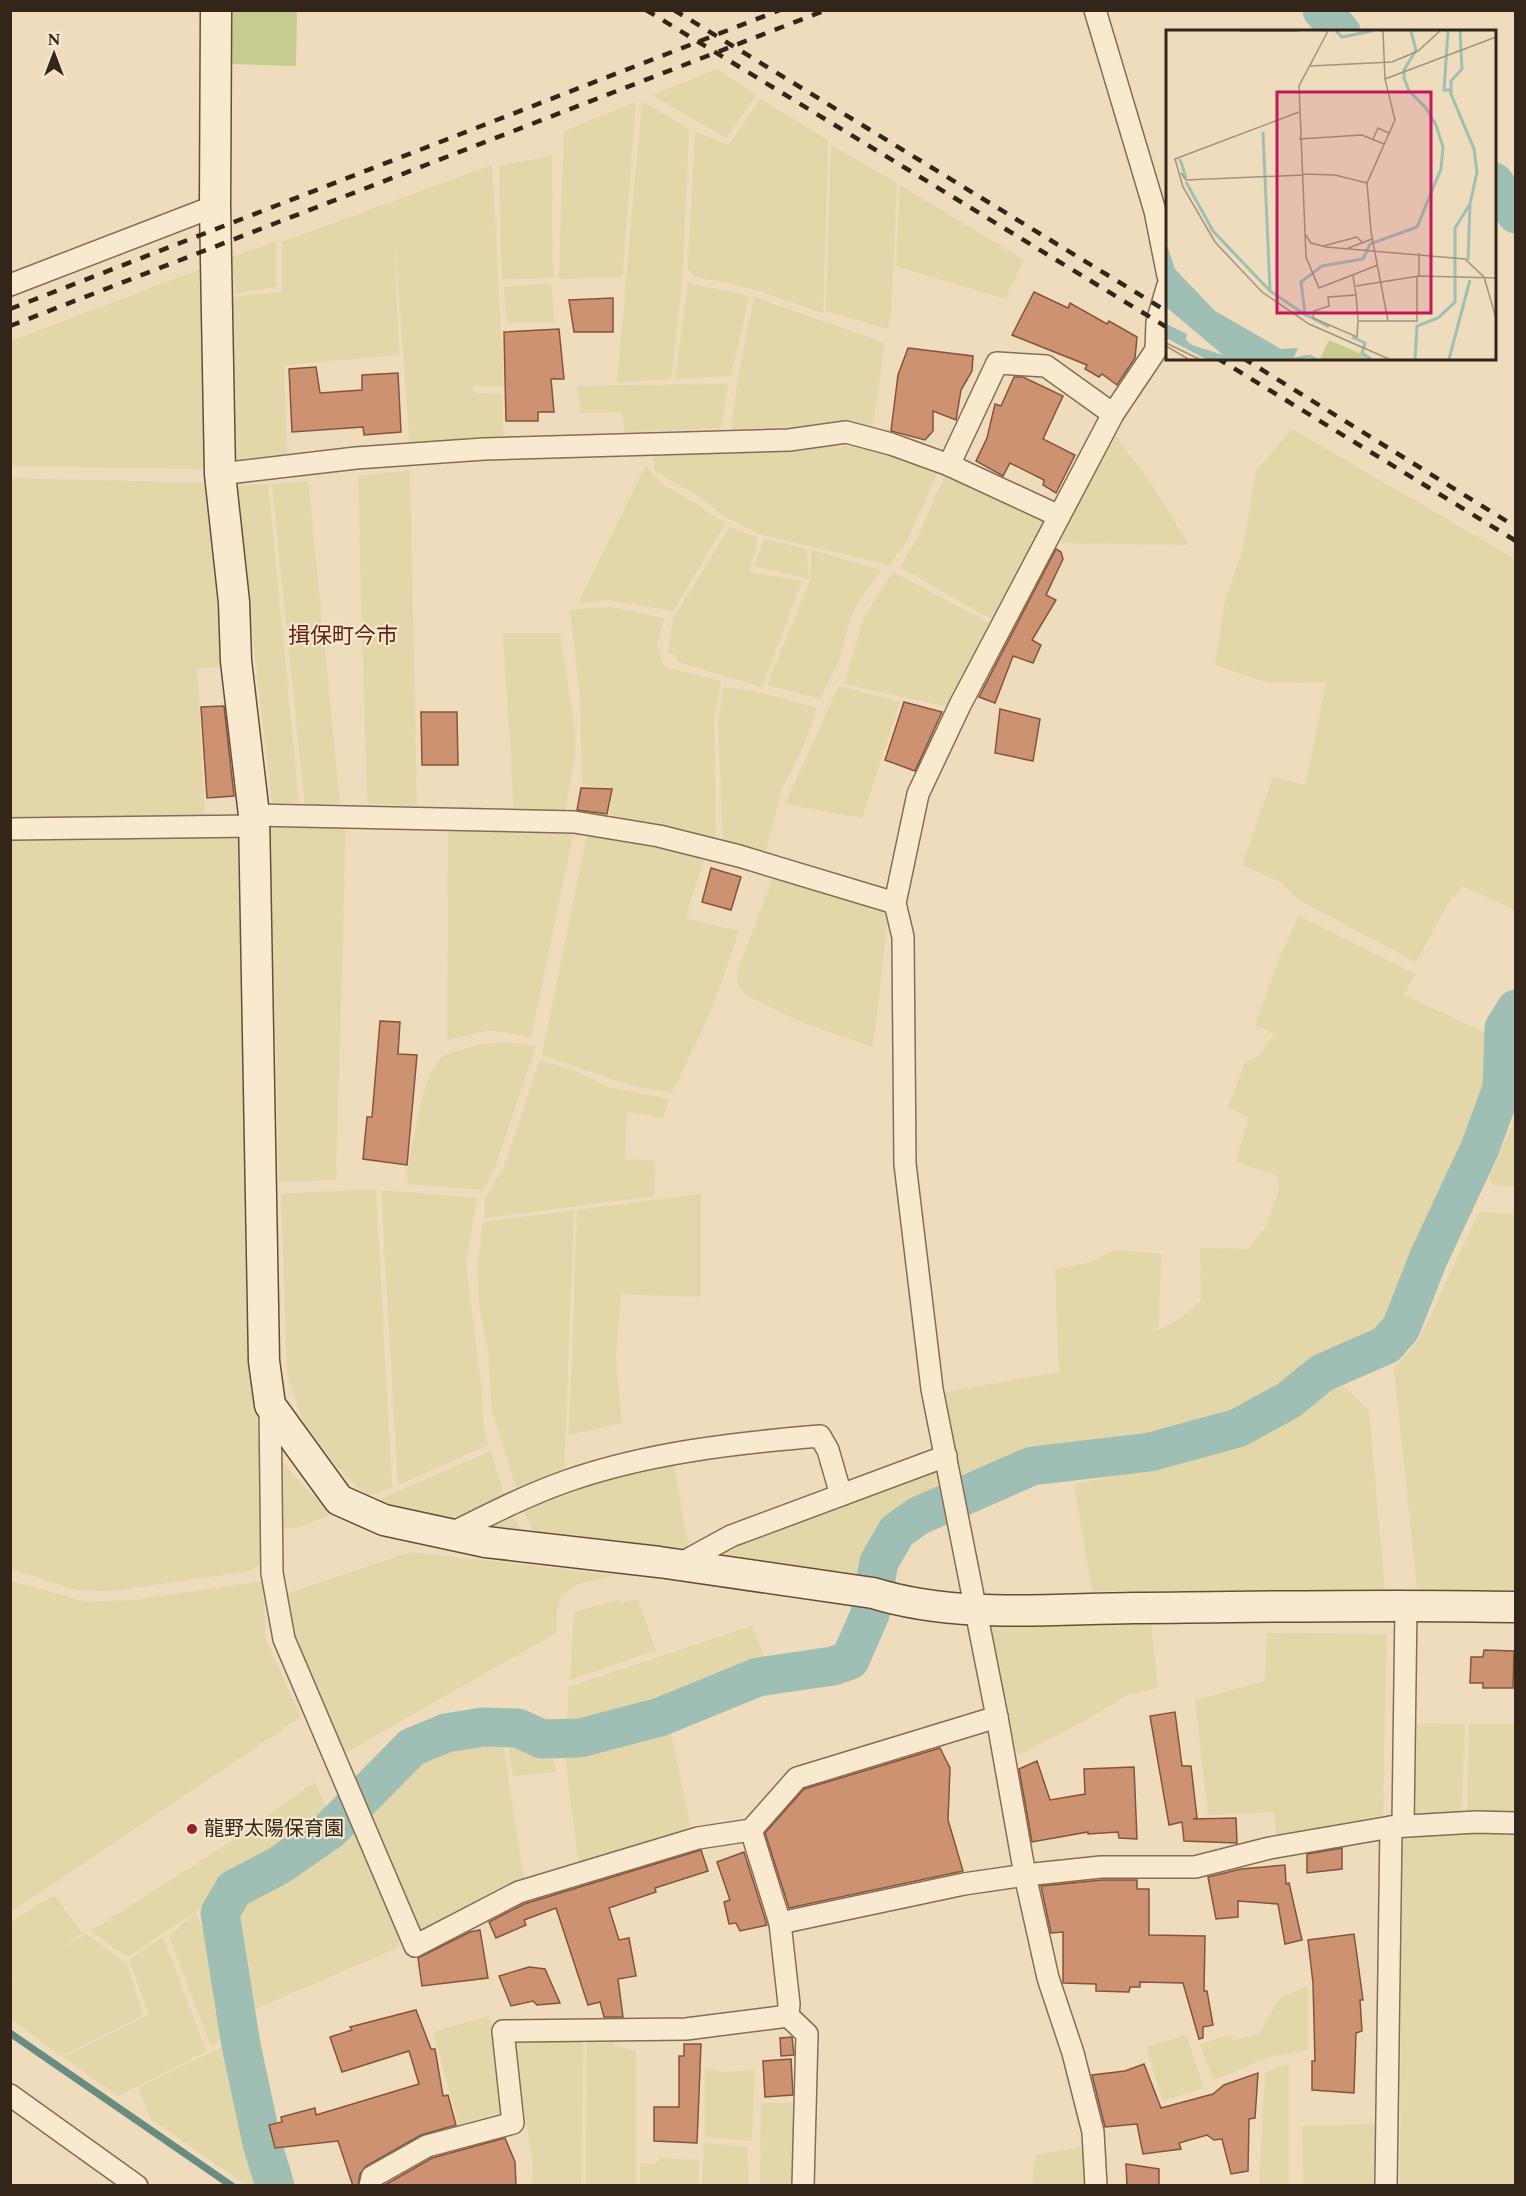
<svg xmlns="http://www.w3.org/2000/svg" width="1526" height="2196" font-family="Spectral,'Noto Sans JP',serif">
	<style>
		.farmland { fill: #e3d6a9 }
		.green { fill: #c8cb90 }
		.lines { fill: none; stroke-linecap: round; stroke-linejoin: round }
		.stream { stroke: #688c81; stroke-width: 7 }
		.river { stroke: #a0bfb4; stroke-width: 39 }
		.building { fill: #cd9271; stroke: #85543b; stroke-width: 1.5 }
		.street-casing { stroke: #856c56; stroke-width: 24 }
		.secondary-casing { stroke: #674d39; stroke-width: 33 }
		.street { stroke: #f9eacf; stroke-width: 21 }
		.secondary { stroke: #f9eacf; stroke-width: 30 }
		.rail { stroke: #34251b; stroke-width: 4.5; stroke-dasharray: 10 10; stroke-linecap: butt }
		.poi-dot { fill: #95252d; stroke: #f5e7cb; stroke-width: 2 }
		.labels { text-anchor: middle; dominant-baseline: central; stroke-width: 4.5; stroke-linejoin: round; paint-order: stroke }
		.poi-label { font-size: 20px; fill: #34251b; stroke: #f5e7cb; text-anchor: start }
		.quarter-label { font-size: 22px; fill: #61241a; stroke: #f5e7cb }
		.inset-river { fill: none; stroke: #a0bfb4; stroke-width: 3 }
		.inset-road { fill: none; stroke: #a4937c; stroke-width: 1.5 }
		.view { fill: #c2185b; fill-opacity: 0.15; stroke: #c2185b; stroke-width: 3 }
		.inset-edge { fill: none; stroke: #34251b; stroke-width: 3 }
	</style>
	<rect width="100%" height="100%" fill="#eedcbc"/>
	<g class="farmland">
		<path d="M717,69l39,26 -30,43 -74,-43z"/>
		<path d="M760,99l68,41 -5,173 -70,-24 -60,-13 -5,-8 7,-136 34,13z"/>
		<path d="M642,101l47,28 -7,156 -11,94 -54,3z"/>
		<path d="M636,102l-14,175 -63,2 5,-148z"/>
		<path d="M831,145l66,38 -6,132 -3,14 -62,-18z"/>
		<path d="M552,156l1,122 -51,1 -3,-113z"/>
		<path d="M492,165l12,221h-31l1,7 28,1 1,46 -93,7 -16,-216 5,124 -115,10 3,90 -52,4 -4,-162 51,-5v-50z"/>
		<path d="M900,185l124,75 -19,39 -109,-33z"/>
		<path d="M276,241v46l-41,6 -3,-36z"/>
		<path d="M201,269l2,200 -192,-3v-125z"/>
		<path d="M551,283l4,40h-48l-3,-36z"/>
		<path d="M688,283l61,13 -18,80 -56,3z"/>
		<path d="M754,297l131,46 -13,88 -18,-7 -123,5 7,-51z"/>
		<path d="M728,384l-7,44 -97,4 -2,-20 -41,1 -4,-27z"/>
		<path d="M1292,429l223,130v351l-53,-24 -15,19 -31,57 -117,-62 -19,-18 -38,-17 31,-88 33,8 20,-103 -58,1 -53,-18 10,-65 18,-50 13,-79z"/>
		<path d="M1112,430l43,60 34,55 -128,-2 -3,-12z"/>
		<path d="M847,446l42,8 49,17 -31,70 -18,24 -130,-31 -35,-18 -24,-19 -45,-26 -2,-18z"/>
		<path d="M646,465l14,18 35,20 30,21 -52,87 -66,-11 -29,4z"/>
		<path d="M410,470l7,336 -50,-3 -9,-327z"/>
		<path d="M945,475l102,45 -51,102 -96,-55 16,-26z"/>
		<path d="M11,478l196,5 18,183 -28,3 8,149 -194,2z"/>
		<path d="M308,481l32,322 -35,4 -33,-323z"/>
		<path d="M268,484l31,319h-27l-37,-317z"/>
		<path d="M730,527l28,11 -9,34 53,9 -40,106 -84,-25 -3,-7 -7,-2 5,-34z"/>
		<path d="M764,539l42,10 3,30 -55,-13z"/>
		<path d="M811,550l70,20 -24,34 -8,17 -9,37 -20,41 -53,-14 44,-106z"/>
		<path d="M893,572l100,53 -40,83 -109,-24 20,-67z"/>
		<path d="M610,607l54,11 -7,27 7,22 57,14 -7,38 2,122 -106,-26 2,-26 -30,-4 -2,-87 -10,-88z"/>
		<path d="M503,633h57l15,97v27l-10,55 -51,-4z"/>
		<path d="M839,686l61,16 -38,116 -77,-14z"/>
		<path d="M724,687l34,5 59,16 -14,40 -21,41 -17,65 -42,-11 -5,-121z"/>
		<path d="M346,824l-10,356 -57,2 -9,-357z"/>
		<path d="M448,827l125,8 -42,202 -41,-7 -43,10z"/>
		<path d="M238,835l12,526 13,104 -1,98 -13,8 -136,20 -37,-1 -65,-21v-731z"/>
		<path d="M587,835l118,22 -19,58 2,4 51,12 -27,78 -40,84 -39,-7 -91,-31z"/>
		<path d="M773,878l116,33 -16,136 -69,-24 -55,-26 -11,-11 -1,-14z"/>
		<path d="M1299,916l116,58 -11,21 88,41 4,15 -1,40 -87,201 -23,44 -20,12 -40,9 -25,16 -31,27 -40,22 -68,20 -86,8 -45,11 -60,23 -13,-9 -16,-82 118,-21 -4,-102 36,-8 23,-12 48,4 -4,77 21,-12 22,-18 -1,-53 48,1 18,-23 13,-36 -2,-14 -41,-15 13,-43 -21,-11 17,-44 15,-8 14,-22 -19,-8 25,-68z"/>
		<path d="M507,1042l29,4 -41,122 -12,22 -74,-6 -3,-8 14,-70 9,-31 13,-19 35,-11z"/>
		<path d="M540,1060l38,12 30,15 61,12 -6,19 -36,-6 -2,47 30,2 -1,35 -169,22v-20l18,-29z"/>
		<path d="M1515,1119v68l-22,-2 -4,-7z"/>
		<path d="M376,1189l16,299 -25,8 -30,-29 -34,-46 -16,-48 -6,-179z"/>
		<path d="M381,1190l96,8 -11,65 16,130 1,29 5,23 -90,40z"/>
		<path d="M701,1194v103l-80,-3 -5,68 6,61 -53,12 8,-225z"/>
		<path d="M574,1210l-10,263 -46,20 -26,-82 -4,-61 -9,-45 -2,-34 6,-49z"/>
		<path d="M1479,1212l36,2v384l-97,-1 -24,-228 26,-31z"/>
		<path d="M1334,1376l35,35 16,181 -293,-1 -18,-107 37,-7 8,-13 57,-7 46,-11 59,-27z"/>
		<path d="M491,1451l15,50 -60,24 -45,-13 -25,-11z"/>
		<path d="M282,1461l21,25 30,28 -37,14h-13z"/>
		<path d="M673,1462l16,86 -12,7 -144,-23 -10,-23 62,-25z"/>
		<path d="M937,1463l11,29 -57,31 -13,16 -11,36 -161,-20z"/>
		<path d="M510,1512l12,20 -49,-4z"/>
		<path d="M410,1552l203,23 -37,10 -14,10 -5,14 -1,24 -213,121 -26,-53 -23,-67 -8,-40z"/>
		<path d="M11,1581l76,21 48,-2 128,-19 3,59 35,77 -290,195z"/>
		<path d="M637,1599l19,51 -86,30 4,-68 44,-12 3,3z"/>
		<path d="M1000,1620l151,2 7,66 -31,7 -42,26 -65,33 -6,-2 -24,-121z"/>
		<path d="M752,1626l18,46 -31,9 -80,32 -75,19 -18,-2 3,-43z"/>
		<path d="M1267,1633l120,1 -4,182 -107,20 -2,-24 -66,3 -13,-115 70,-19z"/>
		<path d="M669,1723l23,111 -111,31 -3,-6 -14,-110z"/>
		<path d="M1411,1723l54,1 -4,91 -50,2z"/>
		<path d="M1469,1724h46v92l-48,-1z"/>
		<path d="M502,1735l23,151 -97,45h-12l-50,-123 44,-46 28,-16 34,-9z"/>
		<path d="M507,1737h8l36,9 5,26 -43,4z"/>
		<path d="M315,1782l17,38 -16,12 -189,125 -36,-26 136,-87z"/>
		<path d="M351,1824l50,114 -4,10 -151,65 -16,-99 2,-11 5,-7 83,-48z"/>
		<path d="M1471,1831l44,2v352l-115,1 2,-348z"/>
		<path d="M54,1895l28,38 -19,15 23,-14 40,29 17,52 -82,41 -51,-38 1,-36 3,-2 -3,1v-59z"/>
		<path d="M195,1912l27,61 11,58 -22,15 -42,-109z"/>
		<path d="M163,1937l43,114 -88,45 -55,-39 86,-42 -20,-55z"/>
		<path d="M1308,1986v64l-39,7 -55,23 -14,-36 30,-9 2,5 26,-5 22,-37z"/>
		<path d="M489,2016l17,95 -47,14 -26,-93z"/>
		<path d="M1186,2035l18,53 -41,13 -17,-54z"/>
		<path d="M583,2040l-2,145h-49l1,-21 -20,-123z"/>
		<path d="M587,2040h28l-1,6 22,5v134l-50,1z"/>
		<path d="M233,2042l14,95 17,48h-18l-95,-66 -13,-31z"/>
		<path d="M1289,2064v121h-30l6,-113z"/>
		<path d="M705,2068l20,4 30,-2 -3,71 -47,-4z"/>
		<path d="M761,2103h37l-3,82 -35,1z"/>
		<path d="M1379,2124v61h-76l-1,-59z"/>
		<path d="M704,2143l43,4 2,38h-47z"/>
		<path d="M1086,2146l3,39 -57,1 4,-31z"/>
		<path d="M660,2158l38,2 1,25h-59v-22l15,1z"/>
	</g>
	<path class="green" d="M230,11h67l-1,55 -66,-2z"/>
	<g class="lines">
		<path class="stream" d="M10,2033l222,153"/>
		<g class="river">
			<path d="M1322,10l19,22"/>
			<path d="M1494,182l22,32"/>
			<path d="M275,2186l-13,-43 -21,-98 -21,-132 14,-24 44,-23 52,-36 82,-83 34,-14 37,-6 35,1 24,11 38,-1 80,-21 98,-40 75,-11 17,-6 20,-46 9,-52 18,-31 21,-15 114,-50 118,-14 88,-24 51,-28 33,-27 64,-28 15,-17 27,-69 52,-111 22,-60 2,-60 12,-19"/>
		</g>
	</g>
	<g class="building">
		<path d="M1034,292l34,16 2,-5 37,21 2,-3 28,16 -2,21 -18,27 -15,-11 -3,3 -14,-8 2,-4 -75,-30z"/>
		<path d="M613,298v34h-39l-5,-32z"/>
		<path d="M559,329l5,50h-13l3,33h-16v9h-32l-2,-89z"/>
		<path d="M908,348l65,8 -1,15 -11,19 -5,30 -23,-9v20l-8,9 -34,-9 7,-56z"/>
		<path d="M316,367l4,26 42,-3v-15l36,-2 3,59 -37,3 -1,-8 -71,5 -3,-63z"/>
		<path d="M1014,377h9l40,19 -20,43 32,16 -19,38 -13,-8 1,-5 -34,-17 -7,13 -27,-15 11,-23 8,-34 6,2z"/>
		<path d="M1056,549l5,3 2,7 -17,36 10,5 -24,40 9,5 -8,18 -20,-7 -18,47 -16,-6z"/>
		<path d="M904,702l38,10 -27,59 -30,-11z"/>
		<path d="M224,706l10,90 -27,2 -6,-91z"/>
		<path d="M1000,709l40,10 -7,42 -38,-8z"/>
		<path d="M421,712h36l1,53h-36z"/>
		<path d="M581,788l31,1 -5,25 -30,-4z"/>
		<path d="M711,868l30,9 -10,33 -29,-8z"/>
		<path d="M380,1021l20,1 -2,32 19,1 -10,110 -44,-6 4,-42h5z"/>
		<path d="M1484,1650l30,1 -1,37h-30v-5h-13l1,-26h12z"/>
		<path d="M1175,1712l7,54h9l6,52 -4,1 43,-1 1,25 -53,-2 -2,-19 -13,3 -19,-109z"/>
		<path d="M940,1748l10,20 -2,52 15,51 -174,37 -24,-75 39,-44z"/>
		<path d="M1037,1761l13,39 35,-6 -1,-25 50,-2 3,72 -18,-1 -1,-6 -30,2v-2l-56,10 -13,-73z"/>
		<path d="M1342,1848v21l-35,4v-19z"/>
		<path d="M701,1850l7,21 -53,17 1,4 -47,16 10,32 10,-2 7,38 -18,3 5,38h-19l-4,-15 -12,3 -32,-97 -32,12 2,5 -30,13 -7,-16 35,-18z"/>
		<path d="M744,1852l23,73 -27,6 -4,-8 -7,1 -5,-22 6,-2 -13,-38z"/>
		<path d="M1285,1865l1,19 3,-1 13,57 -17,4 -7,-40 -40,-3v16l-22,2 -8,-42 33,-8z"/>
		<path d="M1102,1880h35v9h12v46l56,1 -1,55h3l6,34 -10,2v11l-4,1 -16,-56 -43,-1v5h-10l-1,5 -33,-1v-7l-33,-1v-51l-12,1 -10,-47z"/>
		<path d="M480,1930l8,48 -66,8 -4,-28 52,-26z"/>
		<path d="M1354,1934l9,66h-3l2,31 -6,2 -2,60 -42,-3v-29h3l-2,-78 -5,-43z"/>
		<path d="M529,1967l16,2 15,34 -23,2 -4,-4 -22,5 -12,-30z"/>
		<path d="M416,2010l15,39h4l8,47 5,-1 8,30 -35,10 -55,31 -6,8 -2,12h-5l-15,-45 -63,7 -6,-23 13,-3 -1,-5 34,-9 1,7 103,-31 -10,-33 -67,21 -12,-35 22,-7 -2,-3z"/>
		<path d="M792,2037l2,18 -13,1 -1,-18z"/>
		<path d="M684,2044h17l-4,99 -43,-2v-34h25v-51h5z"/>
		<path d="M791,2059l2,36 -28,2 -2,-36z"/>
		<path d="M1144,2064l17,44 52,-14 11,-9 34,-12 -3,45 -6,1 -1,52 -17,3 -9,-35 -8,1 -7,-5 -28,8 2,6 -38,5 -6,-30 -32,3 -13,-52 33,-4z"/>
		<path d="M505,2138l10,24 1,24h-133l49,-28z"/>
		<path d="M1126,2164l33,5v17h-32z"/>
	</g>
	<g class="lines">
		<g class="street-casing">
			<g id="street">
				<path d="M1095,10l60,201 13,65"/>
				<path d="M10,285l205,-79"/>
				<path d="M949,465l48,-102 49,3 67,48"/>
				<path d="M220,474l136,-16 128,-9 305,-9 57,-8 45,12 58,21 110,51"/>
				<path d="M254,815l320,7 85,14 80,20 156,47"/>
				<path d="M10,829l244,-3"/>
				<path d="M270,1405l2,168 12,66 131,307 104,-54 179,-54 53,-8 46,-52 200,-61"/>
				<path d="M450,1534c38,-19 77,-39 117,-53 80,-28 168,-38 253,-45l8,14 13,45"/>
				<path d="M678,1565l53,-29 215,-80"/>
				<path d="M1403,1825l3,-220"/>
				<path d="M780,1923l184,-39 61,-9 76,-8h94l75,-19 121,-21 85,-5 40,1"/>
				<path d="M788,2016l19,18 -4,152"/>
				<path d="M10,2095l127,91"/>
				<path d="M370,2186l2,-9 55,-31 86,-23 -10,-92 183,-2 102,-13 1,-12 -9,-81 -29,-93"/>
				<path d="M1096,2186l-3,-54 -20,-79 -25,-75 -23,-103 -28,-158 -65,-328 -27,-225 -2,-227 -8,-34 23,-109 42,-89 153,-291 43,-64 1,-28 11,-37"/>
				<path d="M1386,2186l5,-359"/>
			</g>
		</g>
		<g class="secondary-casing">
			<path id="secondary" d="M216,10l-1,196 5,268 14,128 2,59 18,154 10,546 6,44 69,95 45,20 102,22 173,20 214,31c84,26 175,16 261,15 128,-1 254,-4 382,-1"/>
		</g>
		<use href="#street" class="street"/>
		<use href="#secondary" class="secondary"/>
		<g class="rail">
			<path d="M646,10l522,318"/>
			<path d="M674,10l494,302"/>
			<path d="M10,309l770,-299"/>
			<path d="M10,326l816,-316"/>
			<path d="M1217,358l299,183"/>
			<path d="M1243,358l273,169"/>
		</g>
	</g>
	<circle class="poi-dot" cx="192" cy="1829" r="6"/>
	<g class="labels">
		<g class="poi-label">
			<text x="204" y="1829">龍野太陽保育園</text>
		</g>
		<g class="quarter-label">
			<text x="343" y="636">揖保町今市</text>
		</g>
	</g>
	<g transform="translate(1166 30)">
		<rect width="330" height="330" fill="#eedcbc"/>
		<path d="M163,310l32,14 12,5h-53z" fill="#c8cb90"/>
		<path d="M0,212l9,27 40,42 66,38 17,-1 -5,11h-87l-40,-21v-14l21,10 -1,6 6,5 31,10 -57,-48z" fill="#a0bfb4"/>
		<path class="inset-river" d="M170,1l6,6 30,-6M282,1l-4,59h7M97,102l7,159 37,25M14,129l6,19M20,152l27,49 57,60M302,230l2,-56M163,297l-24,-13 -4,-32 21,-16 41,-7 7,-15 47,-17 24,-58 2,-22 -7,-22 -10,-17 -17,-17 -5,-13v-8l12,-20 -5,-19M186,307l13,6 -3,10 9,6M128,329l16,-3 5,3M249,329l2,-33 21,-8 17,-16v-74l15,-24 7,-32 -3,-23 -23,-55v-13l11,-12 -2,-38M283,329l21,-79"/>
		<path class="inset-road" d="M74,1h58M162,1l-29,55 7,171 13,31 59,-23M217,1l2,48 10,41 -28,63 4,49 17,89M144,36l82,-4 26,-11 22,-20M219,49l111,-42M133,82l-124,47 8,28 32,55 47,50 47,32 80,35M133,109l63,-4 22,9M207,109l5,-11 11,5M15,143l5,7 117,-5M137,144l32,1 32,8M139,204l6,9 15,4 139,12 19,18 12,41M157,216l34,-9 5,5M180,219l26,-10M187,246l3,19 -28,2 1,9 -15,5 -1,7 44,19 1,-16h59v-45M253,246v-23M190,256l63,-10 77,2M190,265l2,25M0,313l33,16M0,316l22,13"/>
		<path class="view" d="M111,62h154v221h-154z"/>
		<rect width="330" height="330" class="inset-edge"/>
	</g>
	<rect width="1526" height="2196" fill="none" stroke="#34251b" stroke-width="24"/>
	<g transform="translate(54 54)" stroke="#f5e7cb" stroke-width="4.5" paint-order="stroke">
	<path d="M0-4.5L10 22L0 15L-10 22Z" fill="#34251b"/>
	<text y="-9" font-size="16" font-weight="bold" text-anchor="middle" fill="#34251b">N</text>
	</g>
</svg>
